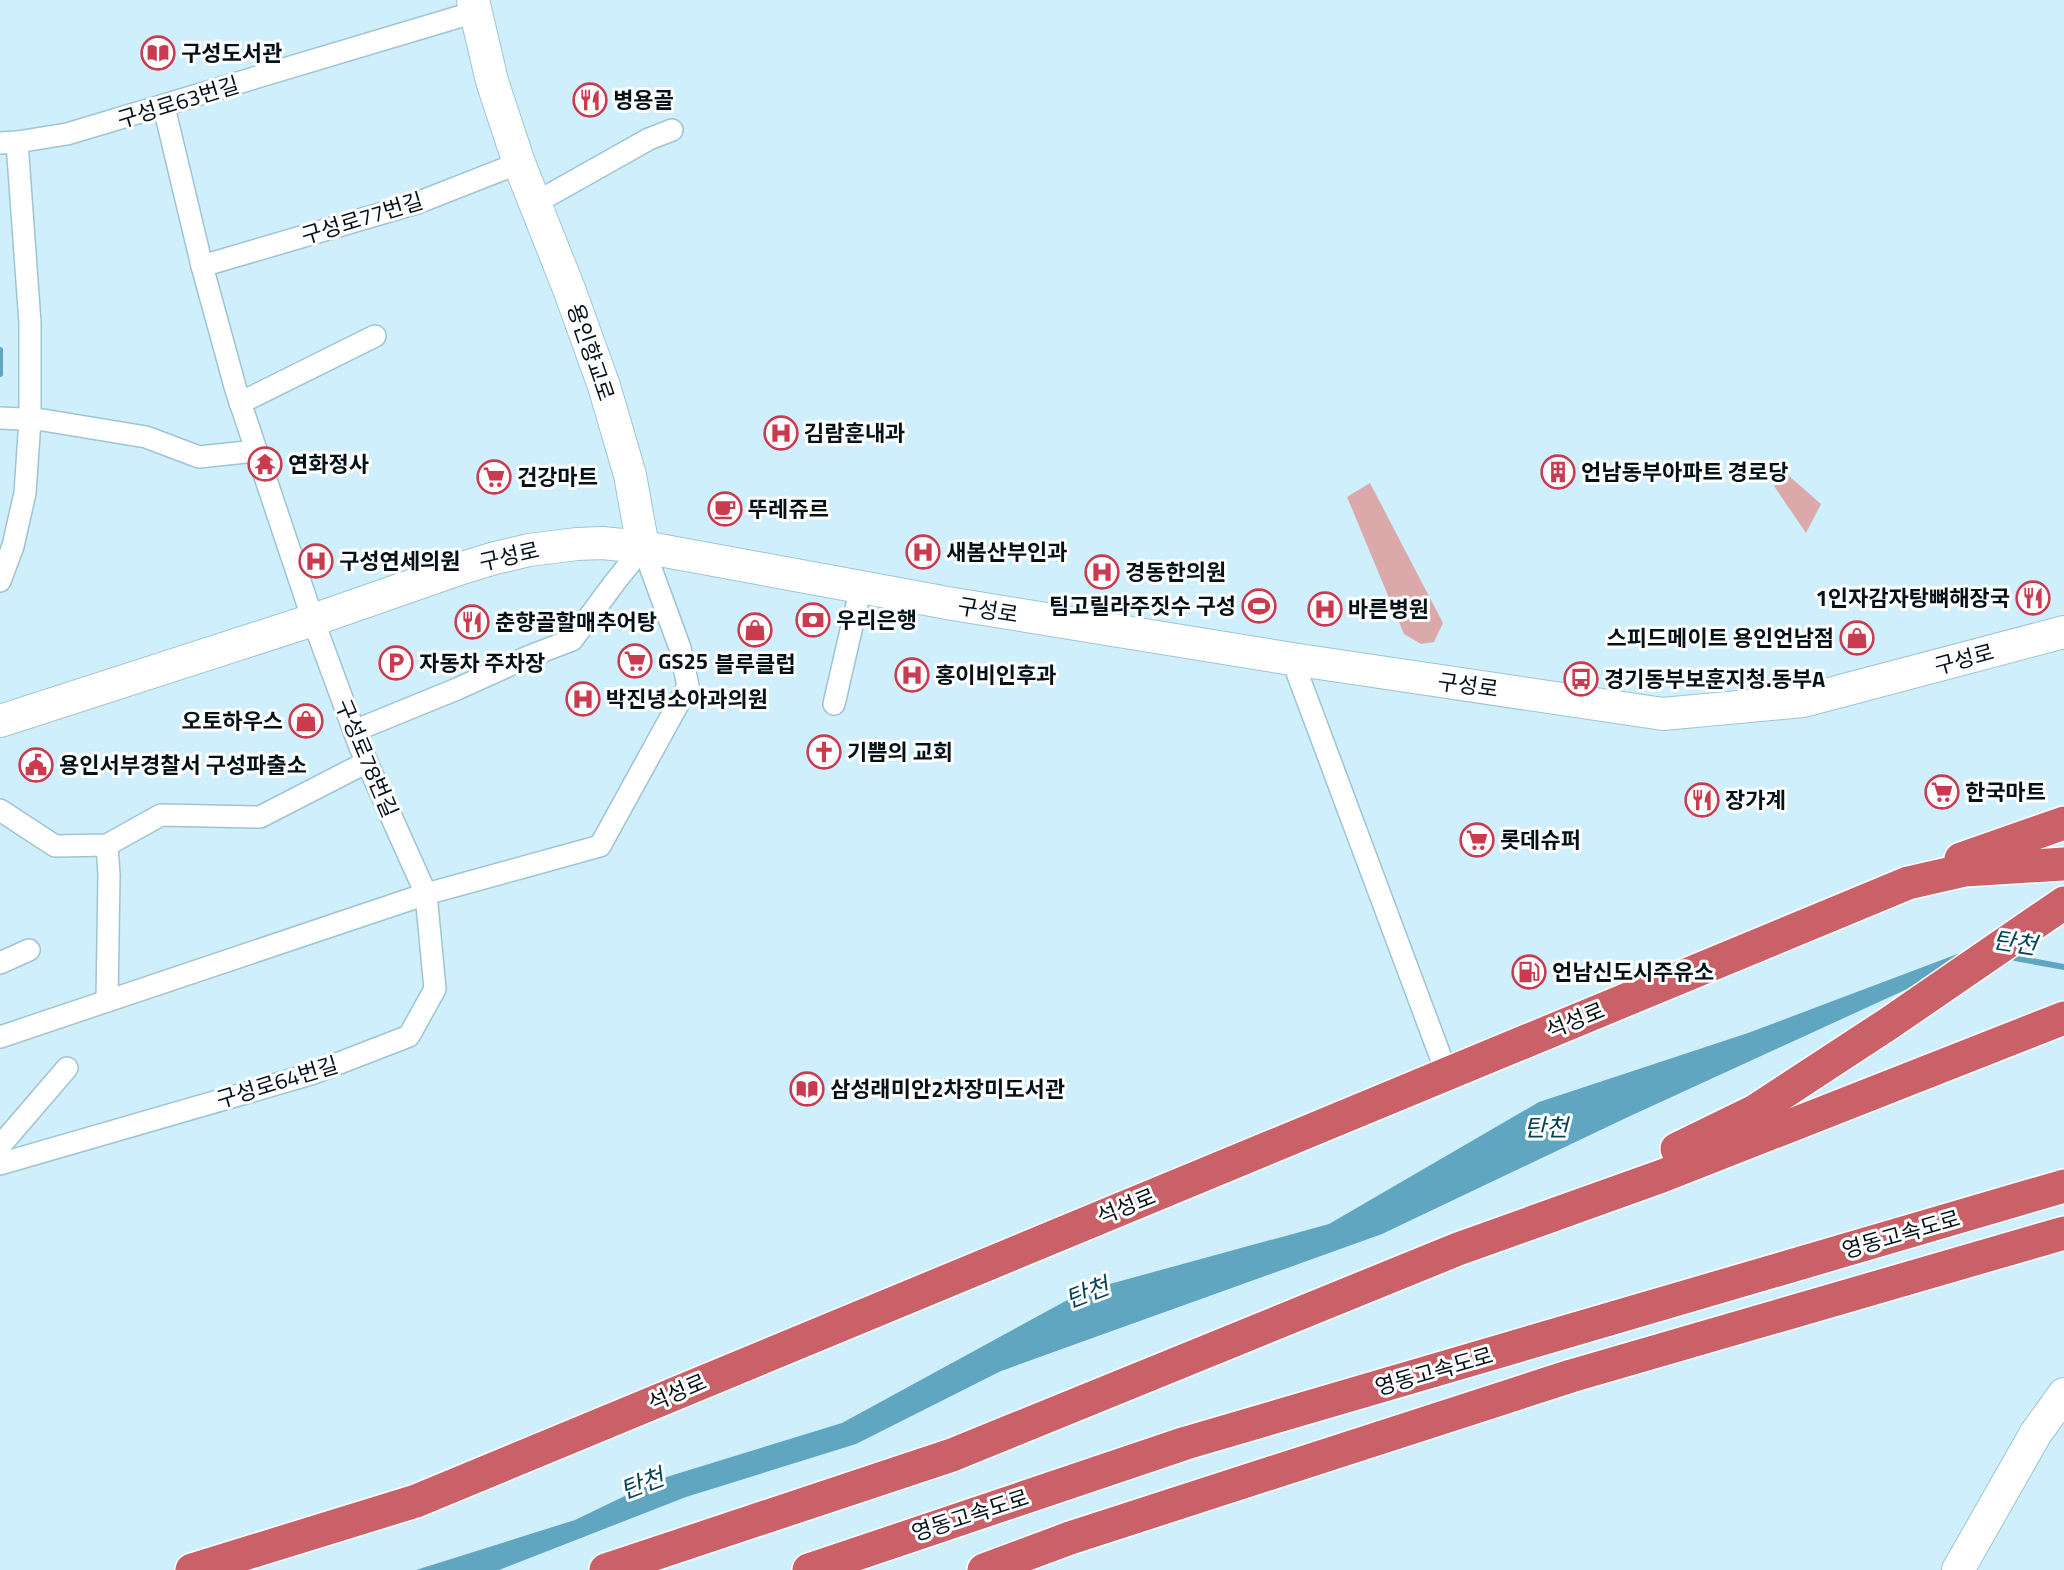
<svg xmlns="http://www.w3.org/2000/svg" width="2064" height="1570" font-family="'Titillium Web','Noto Sans KR',sans-serif">
	<style>
		.green { fill: #dca9aa }
		.water { fill: #60a6c0 }
		.lines { fill: none; stroke-linecap: round; stroke-linejoin: round }
		.stream { stroke: #60a6c0; stroke-width: 6 }
		.street-casing { stroke: #9ec4d4; stroke-width: 24 }
		.secondary-casing { stroke: #9ec4d4; stroke-width: 34 }
		.highway-casing { stroke: #fff; stroke-width: 36 }
		.street { stroke: #fff; stroke-width: 21 }
		.secondary { stroke: #fff; stroke-width: 32 }
		.highway { stroke: #ca6168; stroke-width: 33 }
		.labels { text-anchor: middle; dominant-baseline: central; stroke-width: 6; stroke-linejoin: round; paint-order: stroke }
		.poi-label { font-size: 22px; font-weight: bold; fill: #051218; stroke: #fff; text-anchor: start }
		.street-label { font-size: 22px; fill: #051218; stroke: #fff }
		.water-label { font-size: 24px; font-style: italic; fill: #034456; stroke: #fff }
	</style>
	<rect width="100%" height="100%" fill="#d0effc"/>
	<g class="green">
		<path d="M1789,476l32,28 -15,29 -32,-47z"/>
		<path d="M1370,483l73,140 -9,19 -13,2 -17,-10 -57,-137z"/>
	</g>
	<path class="water" d="M1984,944l37,15 -57,4 -336,154 -246,117 -381,137 -145,73 -170,53 -187,73h-83l159,-50 85,-41 182,-56 242,-132 245,-67 210,-122 209,-69z"/>
	<g class="lines">
		<g class="stream">
			<path d="M0,350v24"/>
			<path d="M2015,958l49,9"/>
		</g>
		<g class="street-casing">
			<g id="street">
				<path d="M0,143l17,-1 50,-8 408,-122"/>
				<path d="M535,206l9,-8 105,-59 23,-9"/>
				<path d="M202,266l215,-63 102,-40"/>
				<path d="M240,403l135,-67"/>
				<path d="M0,418l43,2 103,17 53,20 57,-6"/>
				<path d="M0,581l13,-35 12,-53 5,-73v-97l-13,-181"/>
				<path d="M1292,659l155,415"/>
				<path d="M834,704l27,-117"/>
				<path d="M354,731l103,-42 73,-33 42,-16 43,-58 28,-35"/>
				<path d="M0,810l55,36 52,-1 54,-30 99,2 107,-55"/>
				<path d="M0,963l29,-13"/>
				<path d="M107,1001l2,-126 -2,-30"/>
				<path d="M0,1037l426,-143 174,-48 88,-160 -8,-38 -37,-101"/>
				<path d="M0,1146l67,-78"/>
				<path d="M0,1164l311,-90 98,-38 26,-47 -9,-95 -66,-147 -47,-127 -77,-230 -34,-124 -38,-159"/>
			</g>
		</g>
		<g class="secondary-casing">
			<g id="secondary">
				<path d="M473,0l19,81 27,82 50,126 35,97 26,89 13,72"/>
				<path d="M0,721l313,-101 149,-52 33,-10 34,-8 48,-6 25,-1 41,4 310,57 339,55 371,55 140,-13 261,-69"/>
				<path d="M1958,1570l78,-137 28,-39"/>
			</g>
		</g>
		<g class="highway-casing">
			<g id="highway">
				<path d="M1961,859l103,-36"/>
				<path d="M1677,1149l78,-38 133,-87 176,-121"/>
				<path d="M192,1570l224,-69 1492,-618 57,-13 99,-6"/>
				<path d="M606,1570l346,-115 506,-206 204,-73 402,-158"/>
				<path d="M809,1570l377,-127 878,-257"/>
				<path d="M984,1570l86,-32 501,-162 493,-143"/>
			</g>
		</g>
		<use href="#street" class="street"/>
		<use href="#secondary" class="secondary"/>
		<use href="#highway" class="highway"/>
	</g>
	<defs>
		<g id="library-ring" transform="scale(1.725)"><circle r="9.5" fill="#fff" stroke="#cb3b4f" stroke-width="1.5"/><path d="M-6-4Q-3-5.5-.7-3.5V5Q-3 3-6 4ZM6-4Q3-5.5 .7-3.5V5Q3 3 6 4Z" fill="#cb3b4f"/></g>
		<g id="restaurant-ring" transform="scale(1.725)"><circle r="9.5" fill="#fff" stroke="#cb3b4f" stroke-width="1.5"/><path d="M-5-6h1v4h1v-4h1v4h1v-4h1v5L-1.5 .5V6h-2V.5L-5-1ZM5-6V6H3V1.5H1.5Q1.5-4 5-6Z" fill="#cb3b4f"/></g>
		<g id="hospital-ring" transform="scale(1.725)"><circle r="9.5" fill="#fff" stroke="#cb3b4f" stroke-width="1.5"/><path d="M-5-5h3v3.5h4V-5h3V5h-3V1.5h-4V5h-3Z" fill="#cb3b4f"/></g>
		<g id="temple-ring" transform="scale(1.725)"><circle r="9.5" fill="#fff" stroke="#cb3b4f" stroke-width="1.5"/><path d="M0-6L5-2H3V0L6.5 2.5H4V6H1.5V3h-3V6H-4V2.5H-6.5L-3 0V-2H-5Z" fill="#cb3b4f"/></g>
		<g id="building-ring" transform="scale(1.725)"><circle r="9.5" fill="#fff" stroke="#cb3b4f" stroke-width="1.5"/><path d="M-4-6H4V6H1V3H-1V6H-4ZM-2.5-4.3h1.7v1.8h-1.7ZM.8-4.3h1.7v1.8H.8ZM-2.5-1h1.7V.8h-1.7ZM.8-1h1.7V.8H.8Z" fill="#cb3b4f"/></g>
		<g id="supermarket-ring" transform="scale(1.725)"><circle r="9.5" fill="#fff" stroke="#cb3b4f" stroke-width="1.5"/><path d="M-6-5.5h2.5l.6 2H6L4.5 2H-2.5L-4.4-4H-6ZM-1.5 3.2a1.3 1.3 0 1 0 .1 0ZM3 3.2a1.3 1.3 0 1 0 .1 0Z" fill="#cb3b4f"/></g>
		<g id="cafe-ring" transform="scale(1.725)"><circle r="9.5" fill="#fff" stroke="#cb3b4f" stroke-width="1.5"/><path d="M-5.5-4.5H6V0H3Q3 3.5 0 3.5H-2.5Q-5.5 3.5-5.5 0ZM3-3.2v2h1.7v-2ZM-6 4.5H4V6H-6Z" fill="#cb3b4f"/></g>
		<g id="stadium-ring" transform="scale(1.725)"><circle r="9.5" fill="#fff" stroke="#cb3b4f" stroke-width="1.5"/><path d="M0-5a6.5 5 0 1 0 0 10a6.5 5 0 1 0 0-10ZM-3.5-1.8h7v3.6h-7Z" fill="#cb3b4f"/></g>
		<g id="bank-ring" transform="scale(1.725)"><circle r="9.5" fill="#fff" stroke="#cb3b4f" stroke-width="1.5"/><path d="M-6-4H6V4H-6ZM0-2.3a2.3 2.3 0 1 0 0 4.6a2.3 2.3 0 1 0 0-4.6Z" fill="#cb3b4f"/></g>
		<g id="shop-ring" transform="scale(1.725)"><circle r="9.5" fill="#fff" stroke="#cb3b4f" stroke-width="1.5"/><path d="M-5-2.5h2.3a2.7 3.5 0 0 1 5.4 0H5L5.5 6h-11ZM-1.5-2.5h3a1.5 2.3 0 0 0-3 0Z" fill="#cb3b4f"/></g>
		<g id="parking-ring" transform="scale(1.725)"><circle r="9.5" fill="#fff" stroke="#cb3b4f" stroke-width="1.5"/><path d="M-3.5-5.5H1a3.5 3.5 0 0 1 0 7H-1V5.5H-3.5ZM-1-3.4V-.6H.8a1.4 1.4 0 0 0 0-2.8Z" fill="#cb3b4f"/></g>
		<g id="bus-ring" transform="scale(1.725)"><circle r="9.5" fill="#fff" stroke="#cb3b4f" stroke-width="1.5"/><path d="M-5-6H5V4H4V6H2V4H-2V6H-4V4H-5ZM-3.5-4V0h7V-4ZM-3.5 1.2v1.5H-2V1.2ZM2 1.2v1.5H3.5V1.2Z" fill="#cb3b4f"/></g>
		<g id="church-ring" transform="scale(1.725)"><circle r="9.5" fill="#fff" stroke="#cb3b4f" stroke-width="1.5"/><path d="M-1.2-6h2.4v3.5h3.3v2.4h-3.3V6h-2.4V-.1h-3.3v-2.4h3.3Z" fill="#cb3b4f"/></g>
		<g id="civic-ring" transform="scale(1.725)"><circle r="9.5" fill="#fff" stroke="#cb3b4f" stroke-width="1.5"/><path d="M-.6-6.5H3V-4.5H.6V-3L4-1V1h2V6H-6V1h2V-1L-.6-3ZM-1.2 2.5V6h2.4V2.5Z" fill="#cb3b4f"/></g>
		<g id="fuel-ring" transform="scale(1.725)"><circle r="9.5" fill="#fff" stroke="#cb3b4f" stroke-width="1.5"/><path d="M-5.5-6h7V0h2V4h1.3V-2.5L3-4.5l.8-.8L6-3V5H2.5V1h-1V6h-7ZM-4.2-4.7v3.2H.2V-4.7Z" fill="#cb3b4f"/></g>
	</defs>
	<g fill-rule="evenodd">
		<use href="#library-ring" x="158" y="53"/>
		<use href="#restaurant-ring" x="590" y="100"/>
		<use href="#hospital-ring" x="781" y="433"/>
		<use href="#temple-ring" x="265" y="464"/>
		<use href="#building-ring" x="1558" y="472"/>
		<use href="#supermarket-ring" x="494" y="477"/>
		<use href="#cafe-ring" x="725" y="509"/>
		<use href="#hospital-ring" x="923" y="552"/>
		<use href="#hospital-ring" x="316" y="561"/>
		<use href="#hospital-ring" x="1102" y="572"/>
		<use href="#restaurant-ring" x="2033" y="598"/>
		<use href="#stadium-ring" x="1259" y="606"/>
		<use href="#hospital-ring" x="1325" y="609"/>
		<use href="#bank-ring" x="813" y="620"/>
		<use href="#restaurant-ring" x="472" y="622"/>
		<use href="#shop-ring" x="755" y="630"/>
		<use href="#shop-ring" x="1857" y="638"/>
		<use href="#supermarket-ring" x="635" y="661"/>
		<use href="#parking-ring" x="396" y="663"/>
		<use href="#hospital-ring" x="912" y="675"/>
		<use href="#bus-ring" x="1581" y="679"/>
		<use href="#hospital-ring" x="583" y="699"/>
		<use href="#shop-ring" x="306" y="721"/>
		<use href="#church-ring" x="824" y="752"/>
		<use href="#civic-ring" x="36" y="765"/>
		<use href="#supermarket-ring" x="1942" y="792"/>
		<use href="#restaurant-ring" x="1702" y="800"/>
		<use href="#supermarket-ring" x="1477" y="840"/>
		<use href="#fuel-ring" x="1529" y="972"/>
		<use href="#library-ring" x="807" y="1089"/>
	</g>
	<g class="labels">
		<g class="poi-label">
			<text x="181" y="53">구성도서관</text>
			<text x="613" y="100">병용골</text>
			<text x="804" y="433">김람훈내과</text>
			<text x="288" y="464">연화정사</text>
			<text x="1581" y="472">언남동부아파트 경로당</text>
			<text x="517" y="477">건강마트</text>
			<text x="748" y="509">뚜레쥬르</text>
			<text x="946" y="552">새봄산부인과</text>
			<text x="339" y="561">구성연세의원</text>
			<text x="1125" y="572">경동한의원</text>
			<text x="2010" y="598" text-anchor="end">1인자감자탕뼈해장국</text>
			<text x="1236" y="606" text-anchor="end">팀고릴라주짓수 구성</text>
			<text x="1348" y="609">바른병원</text>
			<text x="836" y="620">우리은행</text>
			<text x="495" y="622">춘향골할매추어탕</text>
			<text x="1834" y="638" text-anchor="end">스피드메이트 용인언남점</text>
			<text x="658" y="661">GS25</text>
			<text x="419" y="663">자동차 주차장</text>
			<text x="755" y="664" text-anchor="middle">블루클럽</text>
			<text x="935" y="675">홍이비인후과</text>
			<text x="1604" y="679">경기동부보훈지청.동부A</text>
			<text x="606" y="699">박진녕소아과의원</text>
			<text x="283" y="721" text-anchor="end">오토하우스</text>
			<text x="847" y="752">기쁨의 교회</text>
			<text x="59" y="765">용인서부경찰서 구성파출소</text>
			<text x="1965" y="792">한국마트</text>
			<text x="1725" y="800">장가계</text>
			<text x="1500" y="840">롯데슈퍼</text>
			<text x="1552" y="972">언남신도시주유소</text>
			<text x="830" y="1089">삼성래미안2차장미도서관</text>
		</g>
		<g class="street-label">
			<text transform="translate(178 102) rotate(-17)">구성로63번길</text>
			<text transform="translate(362 218) rotate(-17)">구성로77번길</text>
			<text transform="translate(591 352) rotate(71)">용인향교로</text>
			<text transform="translate(509 556) rotate(-13)">구성로</text>
			<text transform="translate(988 610) rotate(9)">구성로</text>
			<text transform="translate(1964 659) rotate(-15)">구성로</text>
			<text transform="translate(1468 685) rotate(8)">구성로</text>
			<text transform="translate(367 758) rotate(67)">구성로78번길</text>
			<text transform="translate(1575 1020) rotate(-22)">석성로</text>
			<text transform="translate(277 1082) rotate(-17)">구성로64번길</text>
			<text transform="translate(1126 1206) rotate(-22)">석성로</text>
			<text transform="translate(1901 1234) rotate(-16)">영동고속도로</text>
			<text transform="translate(1434 1371) rotate(-16)">영동고속도로</text>
			<text transform="translate(677 1392) rotate(-23)">석성로</text>
			<text transform="translate(970 1515) rotate(-18)">영동고속도로</text>
		</g>
		<g class="water-label">
			<text transform="translate(2015 942) rotate(9)">탄천</text>
			<text x="1546" y="1127">탄천</text>
			<text transform="translate(1087 1292) rotate(-21)">탄천</text>
			<text transform="translate(642 1483) rotate(-21)">탄천</text>
		</g>
	</g>
</svg>
